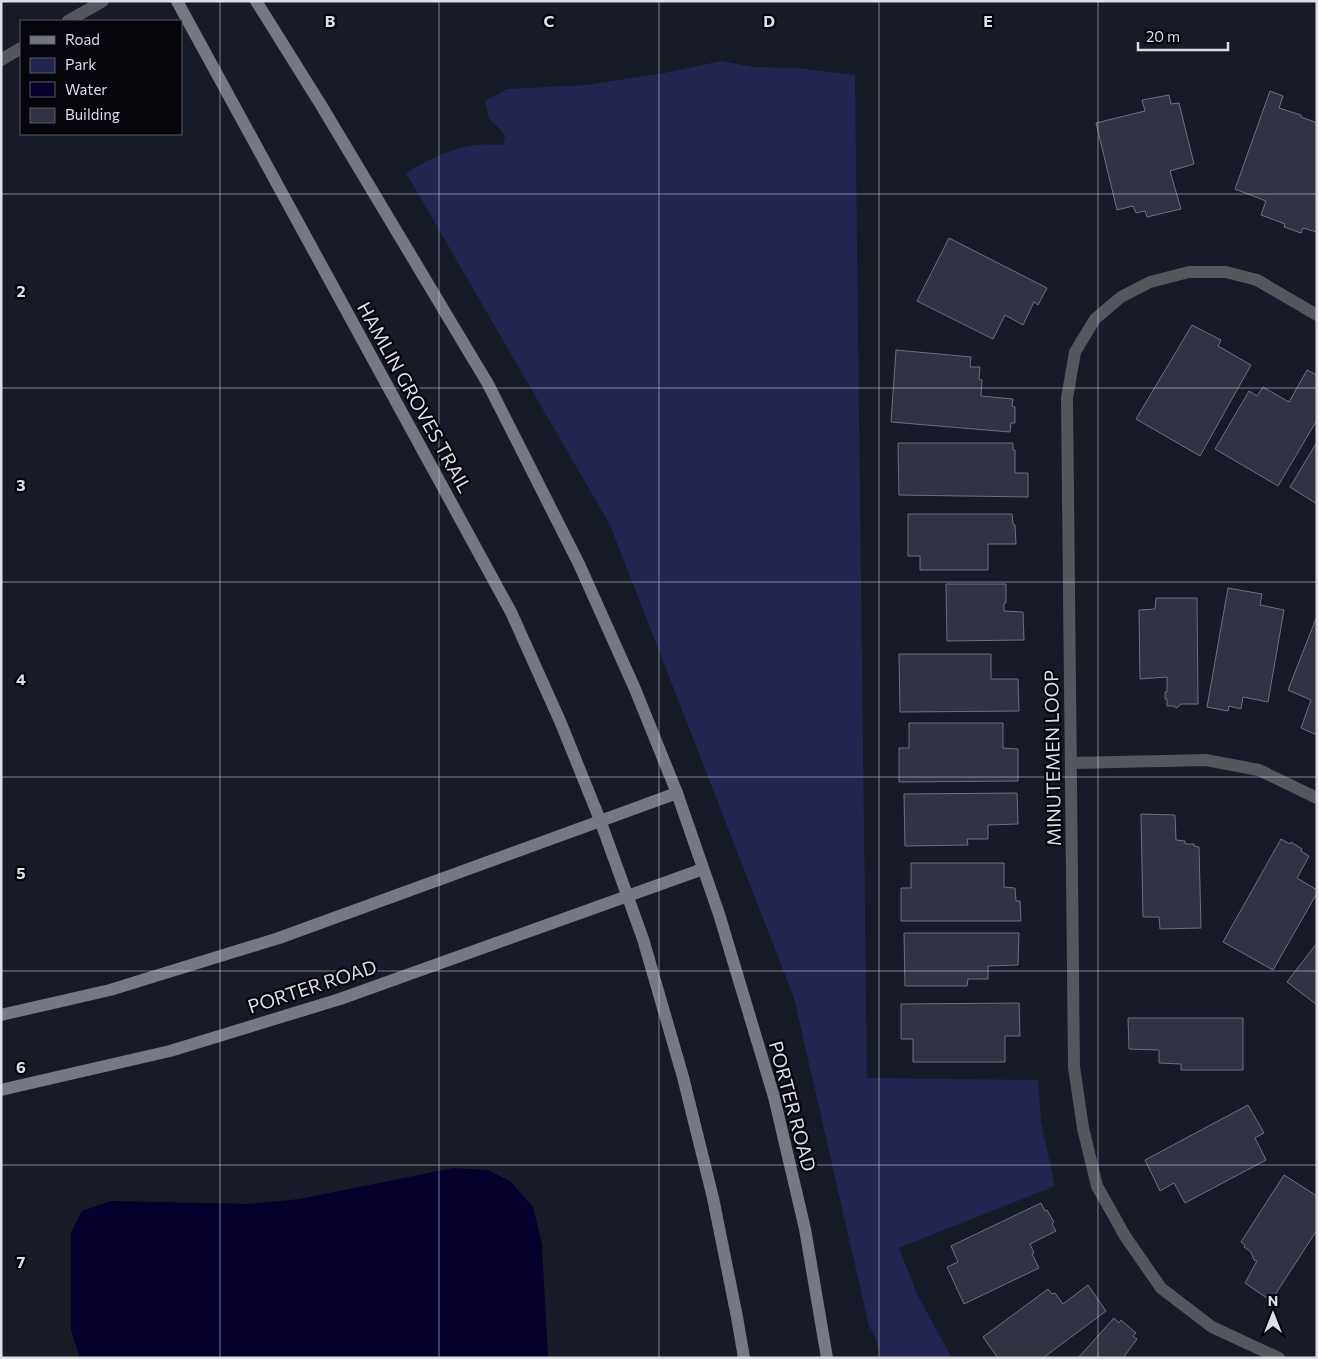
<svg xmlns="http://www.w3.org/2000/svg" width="1318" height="1359" font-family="Commissioner,sans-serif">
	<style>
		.green { fill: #212550 }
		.water { fill: #05002c }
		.building { fill: #303342; stroke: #6d7081 }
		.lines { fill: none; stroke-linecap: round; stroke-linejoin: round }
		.street { stroke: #55565e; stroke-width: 12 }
		.secondary { stroke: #767884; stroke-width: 12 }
		.grid { fill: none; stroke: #dcdee8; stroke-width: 1; stroke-opacity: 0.55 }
		.labels { text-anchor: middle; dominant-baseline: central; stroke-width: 4.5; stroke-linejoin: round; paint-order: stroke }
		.street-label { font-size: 19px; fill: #dcdee8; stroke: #05050b }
		.grid-label { font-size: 16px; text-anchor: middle; font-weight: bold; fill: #dcdee8; stroke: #05050b; stroke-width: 4.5; stroke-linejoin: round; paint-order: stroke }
	</style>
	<rect width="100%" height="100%" fill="#171a27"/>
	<path class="green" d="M721,61l33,6 43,1 58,7 12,1003 171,2 3,42 14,64 -156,62 19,48 34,62h-71l-2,-10 -8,-21v8l-77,-337 -184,-473 -204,-352c20,-13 44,-24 69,-28 9,-1 19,0 28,0l2,-9 -5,-7 -11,-10 -4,-18 22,-12 79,-4 78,-12z"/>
	<path class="water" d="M453,1168l35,2 23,12 22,25 9,37 6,114h-468l-9,-28v-98l11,-21 28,-10 139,3 51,-5z"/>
	<g class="building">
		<path d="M1270,91l13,5 -4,12 22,7v2l16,6v109l-14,-4 -2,5 -17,-6 1,-3 -24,-9 5,-14 -31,-12z"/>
		<path d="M1169,95l2,9 8,-1 15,61 -24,7 11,38 -34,8 -2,-6 -9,2 -3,-7 -16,4 -21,-87 49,-12 -3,-11z"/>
		<path d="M949,238l98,50 -9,17 -4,-3 -11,23 -18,-10 -12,24 -76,-38z"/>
		<path d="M1192,325l29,15 -3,6 33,19 -51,91 -64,-37z"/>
		<path d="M896,350l75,7 -1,10h10l-1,12 3,1 -1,16 32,3 -1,7 3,1v16h-4l-1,9 -119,-10z"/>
		<path d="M1307,370l10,5v45l-39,66 -63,-37 34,-58 8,5 6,-9 26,15z"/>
		<path d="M1317,442v62l-27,-17z"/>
		<path d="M898,443h115v7h2v23h13v24l-129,-2z"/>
		<path d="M908,514h104l1,10 2,1 1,19h-28v26h-68v-14h-12z"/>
		<path d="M946,584h60v19h-2v8l19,1 1,28 -77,1z"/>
		<path d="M1228,588l34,6 -2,11 24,5 -16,92 -25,-5 -2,12 -12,-3 -1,5 -21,-4z"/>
		<path d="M1156,598h41l1,106h-17l-4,4 -4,-2h-6v-7h-2v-7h2v-15l-27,2 -1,-69 16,-1z"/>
		<path d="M1317,616v119l-16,-7 10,-28 -23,-10z"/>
		<path d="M899,654h92v25h27l1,32 -119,1z"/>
		<path d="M909,723h94v25l15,1v32l-119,1v-34h10z"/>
		<path d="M1017,793l1,31 -30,1v14h-21l1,6 -63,1 -1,-52z"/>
		<path d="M1141,814l34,1 1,25 9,1v3h9v2l5,1 2,81 -41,1 -1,-12h-16z"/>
		<path d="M1281,839l9,5 1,-2 11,7 -1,2 8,5 -12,22 20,12v3l-44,77 -50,-28z"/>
		<path d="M911,863h93v24l11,1 1,13h4l1,20h-120v-33h10z"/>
		<path d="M904,933h115l-1,32 -30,1v13h-20l-1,7h-62z"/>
		<path d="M1317,943v62l-30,-23z"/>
		<path d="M1019,1003l1,33h-15v26h-92v-23h-12v-35z"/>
		<path d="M1128,1018h115v52h-62v-6l-22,-1v-13l-30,-1z"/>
		<path d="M1248,1105l16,28 -9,5 11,22 -81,43 -11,-20 -14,8 -15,-31z"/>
		<path d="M1284,1175l33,21v34l-46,71 -26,-18 12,-22 -3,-1 -3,-8 -7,-5 1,-2 -4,-3z"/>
		<path d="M1041,1203l4,8 2,-1 7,12 -2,2 4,7 -26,13 4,9 -2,1 7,14 -75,36 -17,-37 11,-5 -7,-16z"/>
		<path d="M1088,1285l18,26 -63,47h-45l-15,-21 65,-48 4,5 3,-1 8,11z"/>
		<path d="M1114,1318l5,5 2,-3 15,13 -3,3 4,3 -14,19h-45z"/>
	</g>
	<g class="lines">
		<g class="street">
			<path d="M68,21l35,-20"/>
			<path d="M1,60l20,-12"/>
			<path d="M1072,763l134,-3 53,10 58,28"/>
			<path d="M1279,1358l-67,-31 -51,-39 -36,-52 -28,-50 -14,-58 -9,-61 -7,-669 8,-46 20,-33 26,-22 29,-15 39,-10h37l31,8 60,35"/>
		</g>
		<g class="secondary">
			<path d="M177,1l334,611 49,109 40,99 43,119 40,138 30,121 24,119 7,41"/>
			<path d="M256,1l65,104 167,279 91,180 56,125 42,104 42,121 55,183 31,132 22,129"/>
			<path d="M1,1015l109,-25 169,-52 398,-145"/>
			<path d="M1,1090l169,-39 170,-52 363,-130"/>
		</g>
	</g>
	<path class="grid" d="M220,1v1357M439,1v1357M659,1v1357M879,1v1357M1098,1v1357M1,194h1316M1,388h1316M1,582h1316M1,777h1316M1,971h1316M1,1165h1316"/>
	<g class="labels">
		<g class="street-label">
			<text transform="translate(415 397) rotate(61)">HAMLIN GROVES TRAIL</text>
			<text transform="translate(1052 758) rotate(-91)">MINUTEMEN LOOP</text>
			<text transform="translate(312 986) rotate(-18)">PORTER ROAD</text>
			<text transform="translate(793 1106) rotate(75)">PORTER ROAD</text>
		</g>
	</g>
	<g class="grid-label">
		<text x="330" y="27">B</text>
		<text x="549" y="27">C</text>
		<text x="769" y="27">D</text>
		<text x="988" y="27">E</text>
		<text x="21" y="297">2</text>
		<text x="21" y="491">3</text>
		<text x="21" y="685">4</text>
		<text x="21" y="879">5</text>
		<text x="21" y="1073">6</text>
		<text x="21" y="1268">7</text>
	</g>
	<rect width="1318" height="1359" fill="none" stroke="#dcdee8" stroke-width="5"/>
	<rect x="20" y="20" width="162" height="115" fill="#05050b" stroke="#5b5c63"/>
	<rect x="30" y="36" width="25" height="8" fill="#767884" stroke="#5b5c63"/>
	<text x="65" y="45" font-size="15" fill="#dcdee8">Road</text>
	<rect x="30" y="58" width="25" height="15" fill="#212550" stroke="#5b5c63"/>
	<text x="65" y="70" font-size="15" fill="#dcdee8">Park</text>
	<rect x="30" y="82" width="25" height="15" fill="#05002c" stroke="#5b5c63"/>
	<text x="65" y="95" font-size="15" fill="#dcdee8">Water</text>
	<rect x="30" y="108" width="25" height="15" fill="#303342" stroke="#5b5c63"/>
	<text x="65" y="120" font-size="15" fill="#dcdee8">Building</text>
	<g transform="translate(1273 1314)" stroke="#05050b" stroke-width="4" paint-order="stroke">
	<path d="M0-4L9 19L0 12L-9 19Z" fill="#dcdee8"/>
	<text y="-8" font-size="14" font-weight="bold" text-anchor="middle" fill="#dcdee8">N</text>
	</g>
	<path d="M1138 42v8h90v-8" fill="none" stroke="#dcdee8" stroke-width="2.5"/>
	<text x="1146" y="42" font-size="15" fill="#dcdee8" stroke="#05050b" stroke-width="4" paint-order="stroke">20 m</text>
</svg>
